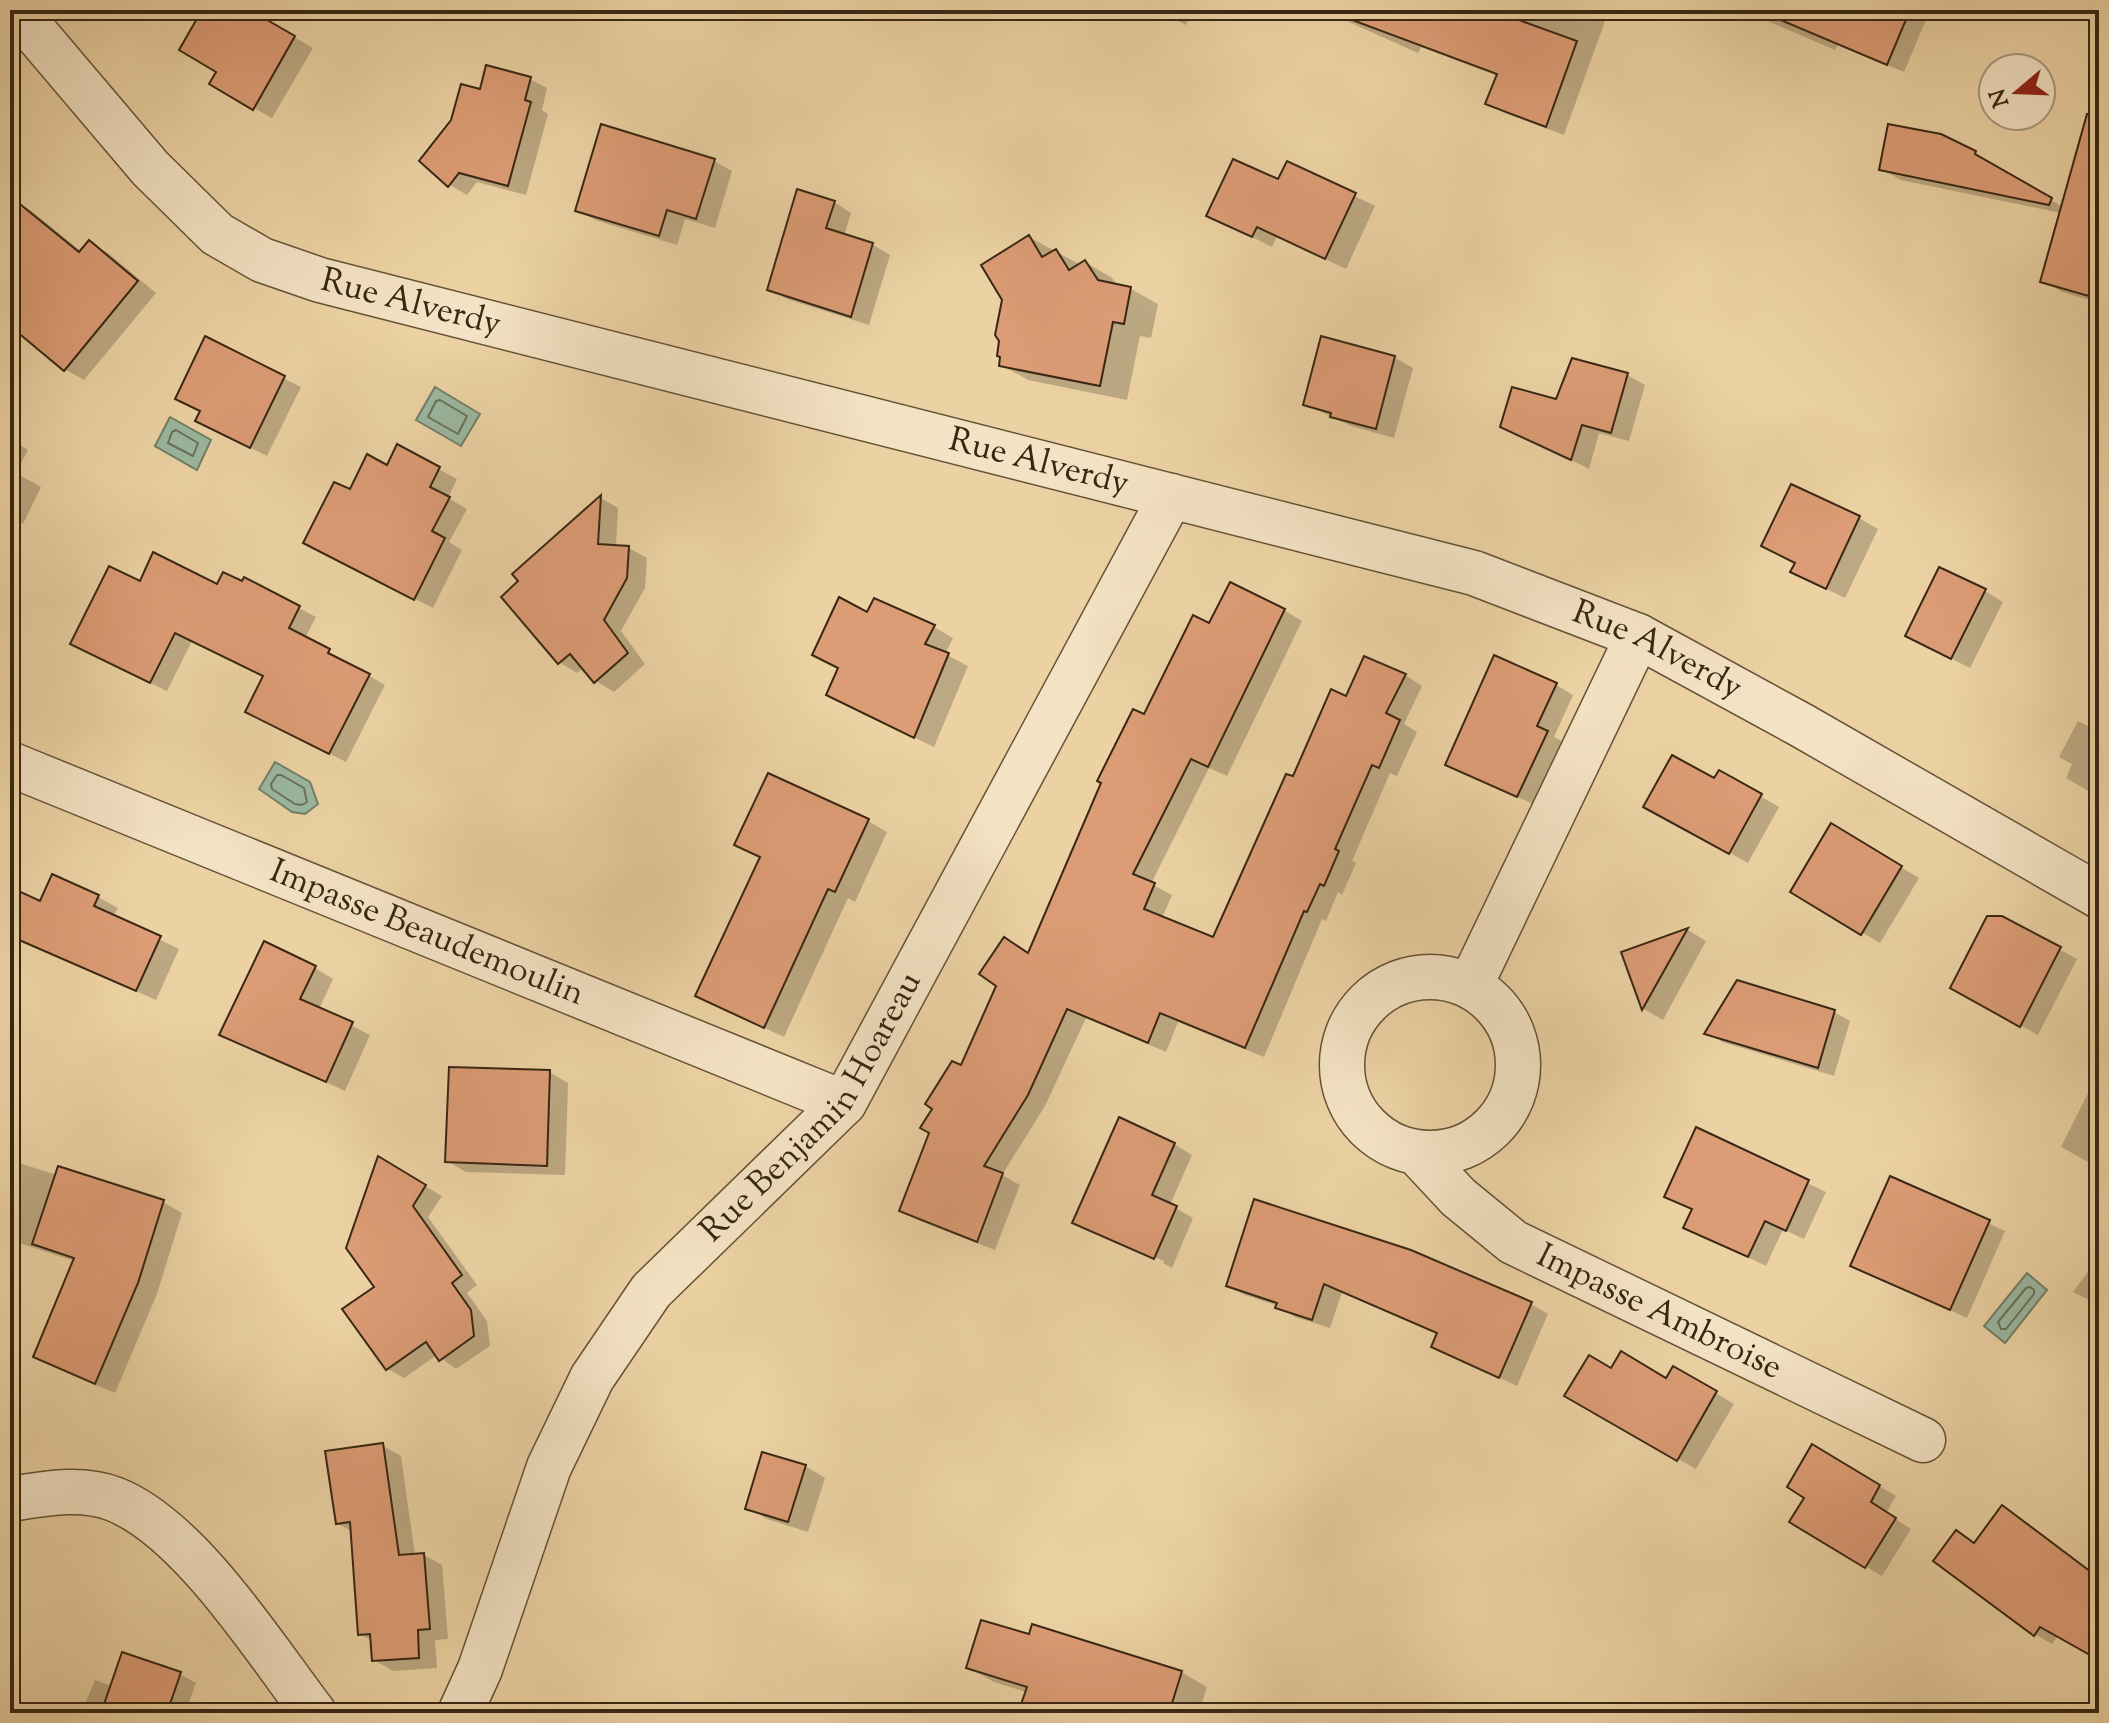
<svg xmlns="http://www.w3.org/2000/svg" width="2109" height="1723" font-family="'Sorts Mill Goudy',serif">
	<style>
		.water { fill: #9ab8a0; stroke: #737e68; stroke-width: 2 }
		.shadow { fill: #0003 }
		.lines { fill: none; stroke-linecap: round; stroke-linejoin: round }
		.shore { stroke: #69705a; stroke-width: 2 }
		.building { fill: #dc9c75; stroke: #382713; stroke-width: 2 }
		.minor-casing { stroke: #655237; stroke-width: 47 }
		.minor { stroke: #f3e2c3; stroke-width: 44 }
		.labels { text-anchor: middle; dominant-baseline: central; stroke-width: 6; stroke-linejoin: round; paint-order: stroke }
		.street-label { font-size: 34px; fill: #382713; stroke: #f3e2c3 }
	</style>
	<rect width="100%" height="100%" fill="#ecd2a3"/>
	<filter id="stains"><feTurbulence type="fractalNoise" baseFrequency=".0025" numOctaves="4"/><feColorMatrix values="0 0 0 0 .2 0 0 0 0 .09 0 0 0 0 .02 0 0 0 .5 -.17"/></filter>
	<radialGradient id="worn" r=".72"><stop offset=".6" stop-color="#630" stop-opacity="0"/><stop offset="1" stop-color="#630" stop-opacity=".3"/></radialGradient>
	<g class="water">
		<path d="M435,387l45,27 -19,32 -45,-26z"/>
		<path d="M170,417l41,23 -14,30 -42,-24z"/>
		<path d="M275,762l35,20 8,22 -13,10 -13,-2 -33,-23z"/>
		<path d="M2027,1273l20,17 -42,53 -21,-17z"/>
	</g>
	<g class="shadow">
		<path d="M205,10h41l67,38 -41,70 -61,-34 8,-13z"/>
		<path d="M496,10h19l-4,7z"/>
		<path d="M1156,10h37l-7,15z"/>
		<path d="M1333,10h276l-45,125 -60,-22 -17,-10 11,-27 -77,-29 -3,6 -69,-31z"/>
		<path d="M1758,10h172l-26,62 -66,-27 -3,5 -63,-27 -16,-9z"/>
		<path d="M530,79l17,9 -5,22 6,4 -22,81 -49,-13 -10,13 -17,-10 31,-94z"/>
		<path d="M1975,153l20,11 -1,3 69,40 36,-46v142l-37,-11 -20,-11 19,-68 -160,-33 -20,-11z"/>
		<path d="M714,161l18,10 -17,57 -30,-9 -8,26 -82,-25 -18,-10z"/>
		<path d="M1288,164l87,42 -29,63 -69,-33 -5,11 -63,-32 70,-33z"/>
		<path d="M14,201l19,11 49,40 8,-9 18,10 48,40 -72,87 -18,-10 -56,-46v-118z"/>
		<path d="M834,202l17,11 -7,23 29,9 17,10 -21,70 -82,-26 -18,-10z"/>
		<path d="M1029,237l52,28 4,-3 27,16 6,8 13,3 27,15 -7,34 -11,-2 -13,64 -99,-20 -27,-15z"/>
		<path d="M206,339l95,48 -34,69 -53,-26 -12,-18z"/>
		<path d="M1395,358l18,10 -19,70 -43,-12 -46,-22z"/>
		<path d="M1627,375l18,10 -16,56 -30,-8 -10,36 -86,-43z"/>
		<path d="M10,439l18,11 -12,23 25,14 -18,37 -13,-6z"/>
		<path d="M398,447l59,32 -9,19 19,11 -18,33 13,8 -29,58 -109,-55 27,-61 36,-24z"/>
		<path d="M601,498l17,10 -2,39 13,1 18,10 -2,30 -24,43 24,33 -31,28 -18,-11 -12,-14 -7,6 -18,-11 -38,-80 -7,-8z"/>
		<path d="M1859,518l19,11 -33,69 -33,-16z"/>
		<path d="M245,580l71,37 -11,21 80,47 -39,77 -82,-42 1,-44 -73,-35 -25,50 -78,-38 52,-69 77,3 25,-3z"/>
		<path d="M1985,591l18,11 -33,66 -44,-22z"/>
		<path d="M1284,610l18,11 -75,155 -18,-8 -58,116 21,11 -10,23 52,21 80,-160 53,-81 58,-23 17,11 -18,38 13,8 -20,44 -7,-3 -38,88 4,2 -14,32 -4,-3 -12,29 -4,-2 -58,138 -86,-35 -12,30 -80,-34 -41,88 -43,69 18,10 -25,65 -75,-29 -18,-11 60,-142 67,-113 116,-238 65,-91z"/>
		<path d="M934,627l19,11 -8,16 23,12 -34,81 -86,-41z"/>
		<path d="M1556,685l17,10 -19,42 10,5 -29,63 -88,-41z"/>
		<path d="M2078,721l21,11v65l-33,-19 6,-14 -13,-7z"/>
		<path d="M1720,773l59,34 -31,56 -102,-57 69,-25z"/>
		<path d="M868,821l19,11 -32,70 -7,-4 -64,139 -67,-31 45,-148 -25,-13z"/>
		<path d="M1832,826l87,52 -39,65 -88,-52z"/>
		<path d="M53,877l45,20 20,11 -5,9 66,32 -23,51 -146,-65v-32h32z"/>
		<path d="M2002,918l75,41 -39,76 -86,-48z"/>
		<path d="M1688,930l18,11 -43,79 -19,-11 -20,-55z"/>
		<path d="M315,968l18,11 -14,30 51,26 -25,56 -123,-57z"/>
		<path d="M1738,982l96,30 16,9 -16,55 -112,-34 -15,-9z"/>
		<path d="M549,1072l19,11 -3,92 -99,-3 -19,-11z"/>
		<path d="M2090,1089l9,5v74l-38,-21z"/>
		<path d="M1697,1130l129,62 -22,47 -21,-10 -17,37 -81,-39 9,-17 -28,-14z"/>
		<path d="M1174,1144l18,11 -22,50 23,13 -21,50 -9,-5 1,-2 -74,-32v2l-15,-9z"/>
		<path d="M379,1159l63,37 -14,21 49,68 -10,8 20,28 3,25 -34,23 -19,-14 -33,23 -16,-9z"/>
		<path d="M10,1160l47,15 106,27 19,11 -25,81 -42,99 -61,-26 -19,-11 39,-95 -64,-21z"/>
		<path d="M1891,1179l114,52 -38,87 -114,-53z"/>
		<path d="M1256,1201l275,103 17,10 -31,72 -84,-40 6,-12 -97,-42 -12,36 -35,-11 -17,-11 -33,-11 -17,-9z"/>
		<path d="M2099,1257v48l-26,-13z"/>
		<path d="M1674,1368l60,36 -38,65 -129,-74 45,-25 55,10z"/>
		<path d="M383,1446l18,10 14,99h9l18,10 6,74 -13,1 2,28 -44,3 -19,-11 -1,-19 -14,-7 -6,-102 -16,-9z"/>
		<path d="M1813,1447l83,49 -10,17 25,16 -29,47 -91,-54 16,-25z"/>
		<path d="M805,1466l20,12 -17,54 -41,-13 -20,-11z"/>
		<path d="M2002,1508l97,69 -47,67 -17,-10 -78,-102 19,12z"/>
		<path d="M123,1655l57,19 16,9 -11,30h-104l14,-33 17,6z"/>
		<path d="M969,1668l212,4 26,15 -8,26h-179l6,-21 -32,-10z"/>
	</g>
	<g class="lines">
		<g class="shore">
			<path d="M440,400l27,16 -9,18 -30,-17 8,-16z"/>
			<path d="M176,430l22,13 -5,13 -25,-13 4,-11z"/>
			<path d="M277,775h4l23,13 3,14 -5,3 -7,-1 -23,-15 -1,-5z"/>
			<path d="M2030,1287l4,3v4l-28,35h-5l-3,-7 28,-34z"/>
		</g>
	</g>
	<g class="building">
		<path d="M202,10h48l45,26 -42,74 -44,-26 7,-12 -37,-22z"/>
		<path d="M1337,10h182l-3,9 61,22 -31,86 -61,-23 12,-30 -161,-60z"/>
		<path d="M1757,10h153l-23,55z"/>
		<path d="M486,65l45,12 -6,23 6,2 -23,84 -49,-13 -11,14 -29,-26 32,-41 10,-36 19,5z"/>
		<path d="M2087,114l12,2v183l-59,-17z"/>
		<path d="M601,124l114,35 -19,60 -29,-9 -8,26 -84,-25z"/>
		<path d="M1888,124l53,10 35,17 -1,3 77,44 -3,7 -170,-35z"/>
		<path d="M1233,159l45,20 9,-18 69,32 -31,66 -68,-32 -5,10 -46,-21z"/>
		<path d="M797,189l38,12 -9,27 47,15 -22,74 -84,-27z"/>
		<path d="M10,196l69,56 10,-12 49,41 -74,90 -54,-45z"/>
		<path d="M1029,235l13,22 14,-8 13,21 16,-10 13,20 33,7 -7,37 -11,-2 -13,64 -101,-20 1,-9 -3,-1 2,-15 -4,-6 7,-35 -21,-35z"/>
		<path d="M205,336l80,40 -35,72 -55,-27 5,-10 -25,-12z"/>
		<path d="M1321,336l74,20 -19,73 -46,-12 1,-4 -28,-8z"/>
		<path d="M1572,358l56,15 -17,60 -29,-8 -11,35 -71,-33 12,-40 44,12z"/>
		<path d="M397,444l43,23 -10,20 20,10 -18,34 13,7 -31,62 -111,-57 31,-61 16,7 17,-35 20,11z"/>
		<path d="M1791,484l69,32 -34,73 -36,-17 5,-9 -34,-17z"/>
		<path d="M601,495l-3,49 31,2 -2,32 -23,42 24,33 -34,30 -24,-29 -12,10 -57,-67 17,-16 -6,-7z"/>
		<path d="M153,552l64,32 6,-12 19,9 2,-4 56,29 -11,22 41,21 -2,4 42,21 -41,80 -84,-42 18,-36 -88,-43 -25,50 -80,-39 39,-78 31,15z"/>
		<path d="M1939,567l47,22 -35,70 -46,-23z"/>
		<path d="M1230,582l55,27 -77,158 -17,-8 -58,115 22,9 -11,26 69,28 73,-163 7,2 38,-87 15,7 18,-40 42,18 -20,39 14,7 -21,48 -7,-3 -37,84 4,2 -15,35 -4,-2 -13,28 -3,-1 -59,137 -85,-35 -12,30 -81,-34 -39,86 -44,71 19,7 -26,69 -78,-31 30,-78 -9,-5 12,-19 -7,-5 27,-43 9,4 35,-79 -17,-12 25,-37 24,16 73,-170 -4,-2 36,-72 11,5 49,-99 16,8z"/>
		<path d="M839,597l28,15 7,-14 61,27 -10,19 24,9 -35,85 -88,-43 12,-27 -26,-13z"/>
		<path d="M1494,655l63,28 -20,43 11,5 -31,66 -72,-32z"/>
		<path d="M1672,755l42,23 5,-8 43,24 -33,60 -86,-47z"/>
		<path d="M768,773l101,46 -34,73 -7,-3 -64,139 -69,-32 65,-139 -26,-12z"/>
		<path d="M1831,823l71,43 -41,69 -71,-43z"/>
		<path d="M52,874l47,21 -5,11 67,30 -25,55 -126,-55v-49l30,14z"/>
		<path d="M1987,916h15l59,31 -41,80 -70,-39z"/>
		<path d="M1688,928l-46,82 -21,-58z"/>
		<path d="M264,941l52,25 -16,33 53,23 -27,60 -107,-47z"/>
		<path d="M1737,980l98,30 -17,58 -114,-34z"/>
		<path d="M449,1067l101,3 -3,96 -102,-4z"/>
		<path d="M1119,1117l56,26 -23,52 25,11 -23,53 -82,-36z"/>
		<path d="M1696,1127l113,53 -23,51 -21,-10 -17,36 -65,-29 9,-19 -28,-12z"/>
		<path d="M378,1156l48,29 -13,21 49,69 -10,8 19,27 3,26 -35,25 -13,-19 -40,28 -44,-61 32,-22 -28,-39z"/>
		<path d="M58,1166l106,34 -26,83 -43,101 -62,-27 41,-99 -42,-14z"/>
		<path d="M1890,1176l100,44 -40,90 -100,-44z"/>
		<path d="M1254,1199l157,51 121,52 -33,76 -68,-31 6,-14 -113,-49 -12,36 -37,-12 2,-5 -51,-17z"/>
		<path d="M1621,1351l45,27 7,-12 44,25 -40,70 -113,-65 25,-41 22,13z"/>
		<path d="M383,1443l16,112 25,-2 6,76 -12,1 1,28 -47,3 -2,-27 -12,1 -8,-113 -14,2 -11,-73z"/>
		<path d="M1812,1444l68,41 -9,17 25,16 -31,50 -76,-46 15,-24 -17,-11z"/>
		<path d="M762,1452l44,13 -18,57 -43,-13z"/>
		<path d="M2002,1505l97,73v82l-59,-33 -6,9 -101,-75 23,-31 18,13z"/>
		<path d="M981,1620l48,14 3,-10 150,47 -13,42h-151l9,-26 -61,-19z"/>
		<path d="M122,1652l59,20 -14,41h-66z"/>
	</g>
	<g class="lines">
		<g class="minor-casing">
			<g id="minor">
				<path id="s1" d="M16,10l134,158 67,66 45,26 58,20 1154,293 164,63 163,89 298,171"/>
				<path id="s2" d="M10,764l834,339"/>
				<circle cx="1430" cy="1065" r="88"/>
				<path d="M1470,986l168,-350"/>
				<path id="s3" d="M1418,1154l40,43 55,45 410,198"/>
				<path d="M10,1499c33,-5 71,-13 104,0 75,29 151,150 200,214"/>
				<path id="s4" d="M460,1713l20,-44 69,-202 43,-89 59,-87 193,-188 327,-607"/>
			</g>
		</g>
		<use href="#minor" class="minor"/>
	</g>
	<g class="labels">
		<g class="street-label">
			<text stroke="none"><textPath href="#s1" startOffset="508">Rue Alverdy</textPath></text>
			<text stroke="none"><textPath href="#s1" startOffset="1156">Rue Alverdy</textPath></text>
			<text stroke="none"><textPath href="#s1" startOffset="1804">Rue Alverdy</textPath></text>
			<text stroke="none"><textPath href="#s2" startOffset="450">Impasse Beaudemoulin</textPath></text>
			<text stroke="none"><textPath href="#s4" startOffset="712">Rue Benjamin Hoareau</textPath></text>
			<text stroke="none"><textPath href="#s3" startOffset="292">Impasse Ambroise</textPath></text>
		</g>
	</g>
	<rect width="2109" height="1723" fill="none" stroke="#ecd2a3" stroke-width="40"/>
	<rect x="12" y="12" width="2085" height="1699" fill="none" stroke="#382713" stroke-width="4"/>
	<rect x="20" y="20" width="2069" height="1683" fill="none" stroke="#382713" stroke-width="2"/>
	<g transform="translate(2017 92) rotate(251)"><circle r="38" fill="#f3e2c3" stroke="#a8977d" stroke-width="2"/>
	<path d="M0-6L14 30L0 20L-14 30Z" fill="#8f2418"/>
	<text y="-12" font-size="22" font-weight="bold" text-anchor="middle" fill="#382713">N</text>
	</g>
	<rect width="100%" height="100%" filter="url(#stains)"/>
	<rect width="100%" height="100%" fill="url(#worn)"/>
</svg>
